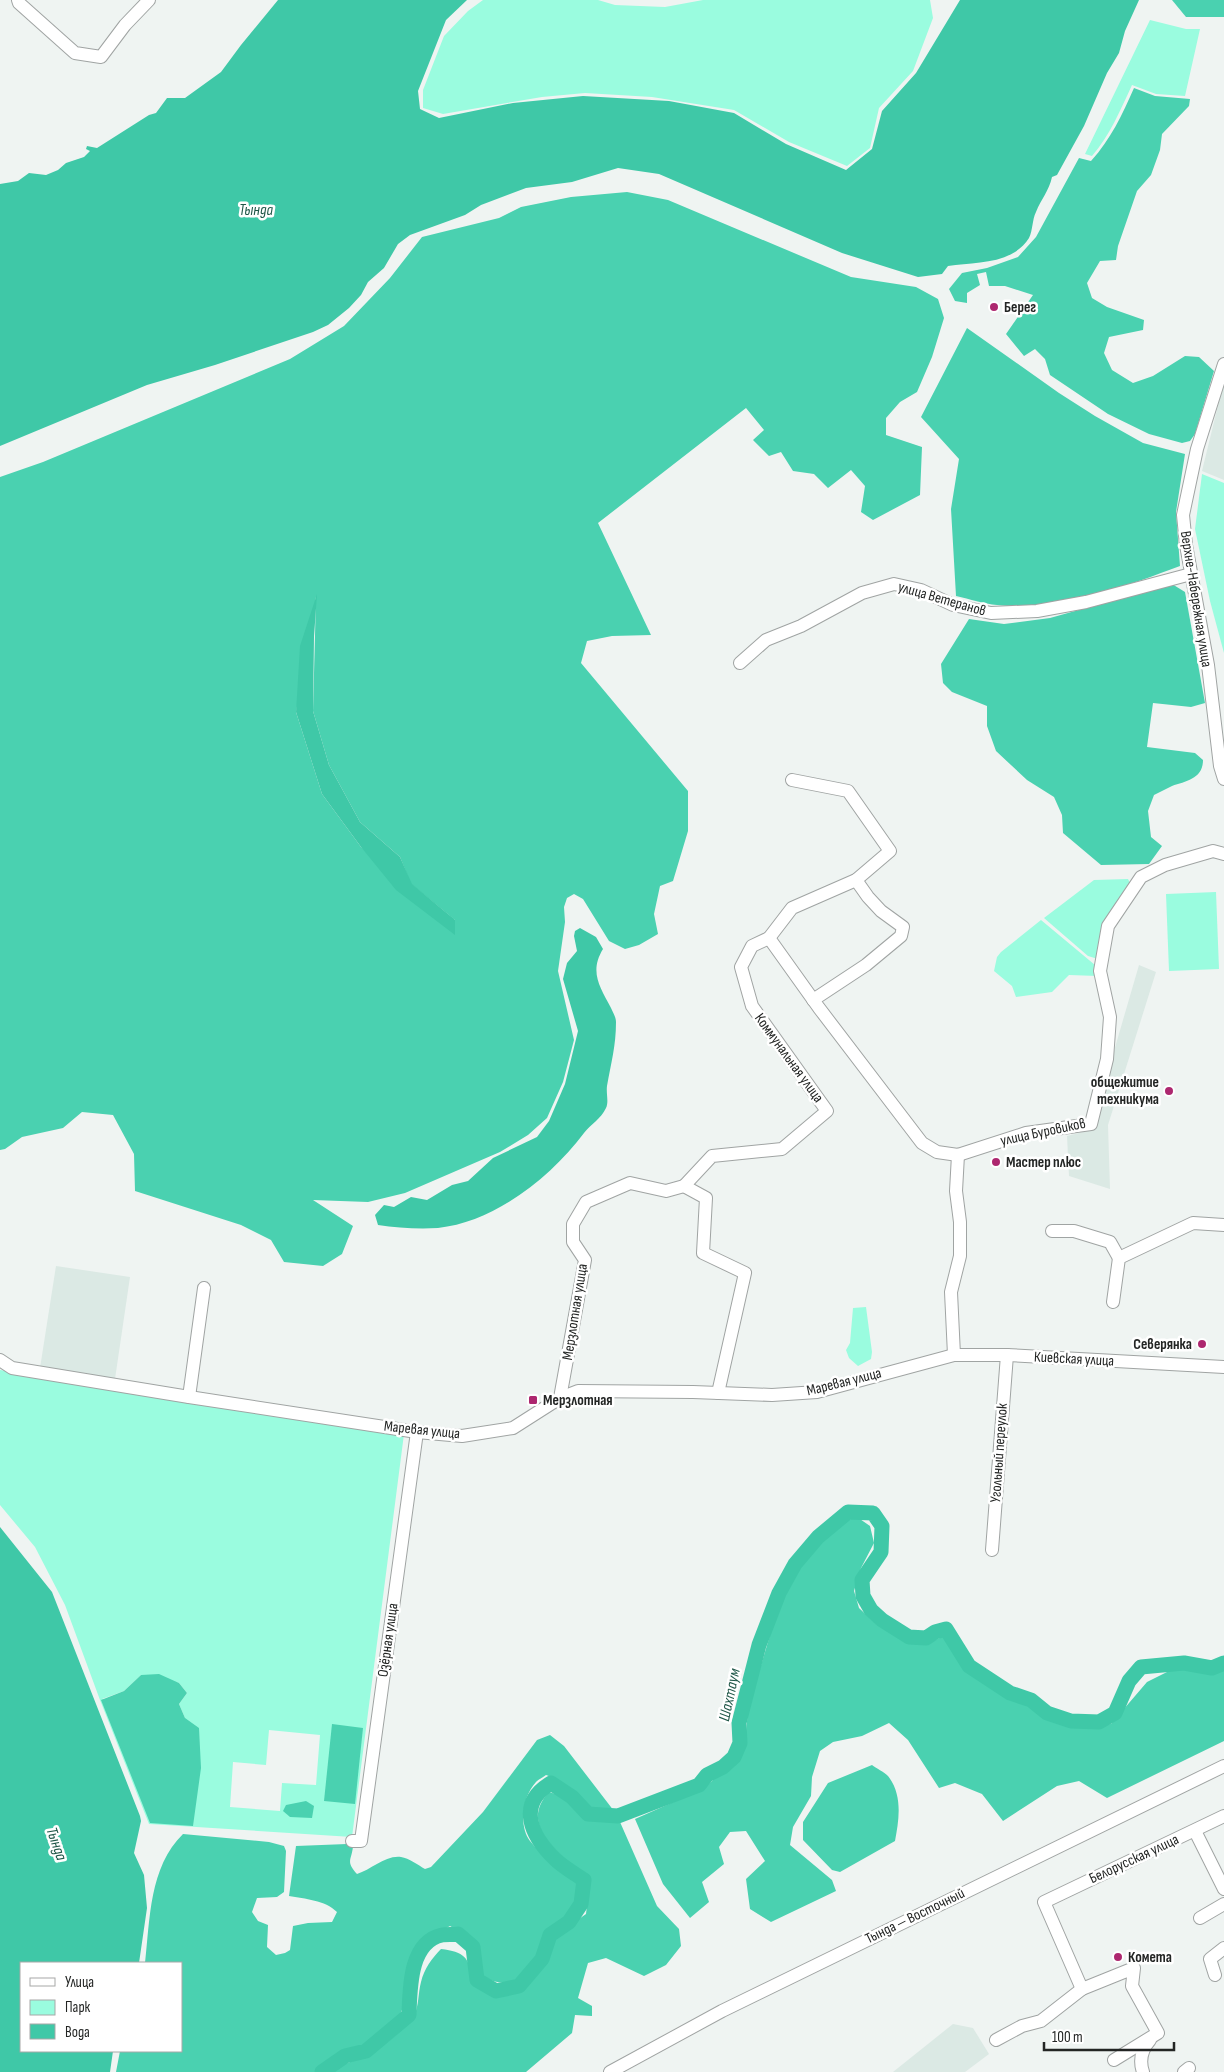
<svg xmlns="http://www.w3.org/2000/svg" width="1224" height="2072" font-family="'Sofia Sans Condensed',sans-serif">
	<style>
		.built { fill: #dbe9e4 }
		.green { fill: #9afcdf; fill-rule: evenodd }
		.forest { fill: #4ad1b0; fill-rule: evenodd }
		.water { fill: #3fc8a7 }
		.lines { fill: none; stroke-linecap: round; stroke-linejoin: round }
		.river { stroke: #3fc8a7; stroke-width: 15 }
		.minor-casing { stroke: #a0a4a3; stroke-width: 14 }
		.minor { stroke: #fff; stroke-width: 12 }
		.poi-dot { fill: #ad276f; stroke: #fff; stroke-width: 2 }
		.labels { text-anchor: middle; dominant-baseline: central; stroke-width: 5; stroke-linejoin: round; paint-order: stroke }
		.poi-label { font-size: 15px; font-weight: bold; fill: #232524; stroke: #fff; text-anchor: start }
		.street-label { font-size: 15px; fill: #232524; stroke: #fff }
		.water-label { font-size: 16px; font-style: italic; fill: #215849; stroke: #fff }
	</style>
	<rect width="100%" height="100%" fill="#eff4f2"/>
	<g class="built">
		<path d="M1224,381v99l-22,-9z"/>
		<path d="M1139,965l17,7 -48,153 2,64 -41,-13 -2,-40 24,-6z"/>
		<path d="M56,1266l74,11 -15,102 -75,-11z"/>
		<path d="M953,2024l20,4 16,26 -24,18h-72z"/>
	</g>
	<g class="green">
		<path d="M483,0h115l17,5 50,2 38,-7h227l3,18 -20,53 -34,37 -9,40 -23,18 -58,-24 -55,-32 -82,-13 -67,-4 -43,4 -99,17 -20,-6v-18l21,-54 24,-25z"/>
		<path d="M1150,20l36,9h14l-15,67 -29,-2 -24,-9c-12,26 -22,50 -40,71l-7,-2z"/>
		<path d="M1202,474l22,9v170l-14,-52 -15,-72z"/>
		<path d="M1128,879l3,6 -33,74 -10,-3 -44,-38 50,-38z"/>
		<path d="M1216,892l3,77 -50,2 -3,-77z"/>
		<path d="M1041,920l54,45 3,11 -29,-1 -17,17 -36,5 -4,-11 -18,-15 3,-14 4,-5z"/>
		<path d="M866,1307l6,45 -1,7 -13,7 -9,-8 -3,-8 4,-7 3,-35z"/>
		<path d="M0,1370l404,64 -52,403 -203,-13 -49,-124 -35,-95 -30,-58 -35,-42zM141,1675l38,8 8,10 -8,11 6,14 -83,-19 22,-8zM269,1730l51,5 -4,50 -34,-2 -2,28 -50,-4 3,-45 33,3z"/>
	</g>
	<g class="forest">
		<path d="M1172,0h52v17h-38z"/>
		<path d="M1134,88l21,8 35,3 -1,7 -27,28 -2,16 -9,25 -14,16 -19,55 -2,14 -16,1 -13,22 5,15 15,9 37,13 -1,10 -34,7 -5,16 8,17 21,13 20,-7 32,-20 14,1 15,14 -19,63 -5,7 -8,2 -33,-9 -41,-20 -58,-39 -5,-16 -10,-10 -11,7 -18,-22 27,-39 -28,-9h-16l-3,-14 -9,2 3,11 -13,8v10l-12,-2 -6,-12 13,-16 25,-5 31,-11 18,-20 43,-79 12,3c20,-22 31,-46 43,-73z"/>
		<path d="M627,192l41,8 183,77 65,10 22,12 6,19 -12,39 -15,35 -17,10 -14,16v17l36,12 -2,48 -47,25 -12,-8 4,-26 -14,-16 -23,18 -14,-14 -21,-3 -12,-19 -12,4 -16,-16 11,-10 -18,-22 -148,115 53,112 -39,1 -25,5 -6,22 107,128v40l-15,50 -13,5 -6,28 4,20 -19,11 -14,4 -16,-8 -26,-42 -9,-5 -7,4 -3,9 1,15 -7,49 16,69 -11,42 -16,36 -19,17 -28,17 -95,41 -37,9 -55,-2 40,26 -11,28 -19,12 -39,-4 -13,-22 -30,-15 -106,-34 -1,-37 -21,-39 -31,-3 -19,16 -41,9 -17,12 -5,1v-673l43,-15 247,-103 54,-33 46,-48 32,-41 77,-19 22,-11 50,-10zM316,597l-3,114 16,54 31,57 40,35 11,27 44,36 -94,-73 -39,-53 -26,-82z"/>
		<path d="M967,328l92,65 36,23 48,27 42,11 -9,58 4,54c-56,21 -122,45 -183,39 -13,-1 -27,-6 -41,-9l-5,-87 8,-50 -38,-42z"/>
		<path d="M1172,584l13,8 20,111 -14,4 -38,-4 -6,44 48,6 8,7c0,19 -17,21 -31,26 -6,3 -12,6 -18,9l-6,16 3,26 11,9 -13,18 -48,1 -38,-32 -1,-18 -8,-18 -27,-17 -31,-29 -9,-25v-20l-35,-14 -9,-9 -2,-19 28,-45 35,5 46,-6z"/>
		<path d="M857,1517l13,9 4,17 -13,25 -7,23 5,17 17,16 29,17 24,2 15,-7 26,38 40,26 18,5 22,15 32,6 29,-2 36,-42 22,-11 19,-3 19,6 17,-4v71l-117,57 -28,-17 -22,5 -54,35 -21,-27 -27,-11 -16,5 -31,-48 -19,-17 -27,13 -29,6 -13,9 -8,26 -1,19 -18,31 -3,18 42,35 4,11 -65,31 -21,-13 -4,-30 19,-18 -19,-30 -16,1 -11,15 5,17 -22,18 7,20 -19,16 -27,-34 -28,-65 68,-30 35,-31 7,-16 3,-31 10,-36 17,-56 18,-43 28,-35 24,-20z"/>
		<path d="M159,1674l20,9 8,10 -8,11 6,14 14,10 2,40 -8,58 -43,-3 -49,-123 23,-9 17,-16z"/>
		<path d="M332,1724l31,4 -8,76 -31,-3z"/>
		<path d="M550,1735l14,11 50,65 -27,-3 -16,-18 -14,-11 -11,-4c-3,2 -8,5 -10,7 -13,14 -18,43 -6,59 11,14 30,27 45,37 4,12 4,30 -7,40 -7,6 -14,6 -19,14 -6,7 -6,18 -11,26 -6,10 -15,18 -24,25 -12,0 -30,0 -35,-15 -2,-6 2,-14 -1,-20 -6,-10 -18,-16 -28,-22l-29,16 -8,9 -3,13 -3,34 -8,19 -33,30 -19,5 -21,12 -9,8h-201l4,-21h61v-88h-36c5,-43 4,-96 38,-129l86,8 15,4 2,5 -2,41 -7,5 -20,1 -5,14 6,9 10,4 -1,22 9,8 9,-2 5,-3 3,-24 15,-3 24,-1 5,-10c-12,-12 -32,-13 -48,-16l7,-50 51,-2 6,2c-1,14 -8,15 4,28 14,-4 28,-19 44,-17 8,1 17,8 24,12l6,-2 52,-55 54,-72z"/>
		<path d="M872,1765c4,3 12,7 16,11 15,19 11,44 7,65l-55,31 -8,-2 -29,-30v-18l25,-39z"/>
		<path d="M549,1792l19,6 20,21 32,3 37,84 22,23 2,17 -15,19 -22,11 -38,-18 -18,5 -10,35 14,8v10l-17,-1 -3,18 -46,39h-196c12,-8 23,-11 36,-16 11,-4 42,-30 48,-40 5,-10 4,-23 7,-34 3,-13 11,-24 20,-33 47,5 13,31 48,42 25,9 43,-9 56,-29 5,-8 7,-19 14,-27 7,-8 19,-15 27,-21 1,-10 6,-26 1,-35 -4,-5 -11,-9 -15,-13 -22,-21 -50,-45 -23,-74z"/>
		<path d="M306,1801l8,5 -2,12 -22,-1 -7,-6 3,-6z"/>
	</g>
	<g class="water">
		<path d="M278,0h189l-21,20 -28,71 2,18 19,9 74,-15 70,-7 86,5 65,12 52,31 60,26 26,-21 10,-38 34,-38 44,-73h179l-14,31 -6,22 -12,20 -23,53 -27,49 -5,2c-3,14 -11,22 -16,35 -4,8 -3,18 -7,26 -17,27 -54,24 -81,28l-6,8 -24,3 -76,-24 -183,-79 -41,-6 -46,14 -46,6 -45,17 -16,10 -55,20 -12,9 -14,24 -16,14 -7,13 -12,13 -21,17 -15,7 -98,33 -68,20 -147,61v-262l18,-3 11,-8 17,2 12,-5 8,-7 18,-6 6,-6 -4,-2 1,-3 10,2 52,-33 7,-2 11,-15h18l36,-26 20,-27z"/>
		<path d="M317,594l-3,43 -1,74 16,54 31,57 40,35 12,27 43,36v15l-59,-45 -35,-43 -39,-53 -26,-82 4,-66z"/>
		<path d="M580,928l16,9 7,12c-14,23 -3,38 8,59 2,5 5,9 5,14 0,24 -5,41 -9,64 -1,7 2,16 -1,22 -5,11 -15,16 -22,25 -33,44 -89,89 -146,95 -20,1 -41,0 -60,-3l-3,-10 9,-10 10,2 17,-10 16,3 25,-15 16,-4 25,-23 44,-21 12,-16 16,-37 13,-53 -15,-52 4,-16 10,-12 -3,-15 1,-5z"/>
		<path d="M0,1527l52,65 88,224 1,5 -7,32 10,22 3,33 -8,55h-118v88h92l-3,21h-110z"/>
	</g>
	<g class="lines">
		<path class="river" d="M322,2072l23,-16 21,-5 43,-36c1,-25 0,-73 33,-80 5,-1 11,0 16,-1l15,13 4,33 19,11 23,-5 23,-27 8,-24 19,-13 12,-18 3,-24c-10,-7 -21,-13 -29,-21 -24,-23 -39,-55 -4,-76l21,14 16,17 30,2 81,-31 8,-10 16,-8 11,-10 6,-14 -1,-20 20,-78 20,-52 16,-29 23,-27 30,-25 25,1 9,13 -1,26 -19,28 1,16 8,14 11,10 27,17 17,1 9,-6 11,-3 23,37 41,27 21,7 16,13 24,8 28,1 16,-9 14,-32 12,-14 43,-4 28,5 12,-5"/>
		<g class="minor-casing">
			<g id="minor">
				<path d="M18,0l1,3 56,50 26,4 24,-32 24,-25"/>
				<path d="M1224,364l-27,85 -14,66 3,30 22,120 12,101 4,13"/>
				<path d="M740,663l26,-23 35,-14 61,-33 32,-9 27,6 32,15 38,8 46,-2 49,-9 105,-28"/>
				<path d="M792,780l56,11 42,60 -34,29 -64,28 -23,30 50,70 103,135 15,9 21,3 68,-22 65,-9 16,-65 3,-42 -10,-46 8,-45 33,-49 24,-12 48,-14 11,3"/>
				<path d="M813,1000l53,-35 35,-29 2,-9 -22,-16 -13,-14 -12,-17"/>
				<path d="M1052,1231h22l36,11 9,16"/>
				<path d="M1113,1302l6,-44 74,-35 31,2"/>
				<path d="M954,1355l-3,-63 9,-36v-34l-4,-31 2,-36"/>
				<path d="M0,1360l12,8 177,29 228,35 45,4 51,-8 47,-30 18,-7 115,1 79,3 45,-3 137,-37h53l217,12"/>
				<path d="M718,1393l27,-120 -42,-20 3,-55 -22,-12 28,-30 70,-7 45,-38 -75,-105 -11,-39 11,-21 17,-8"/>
				<path d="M189,1397l15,-109"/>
				<path d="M560,1398l25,-138 -12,-18v-18l13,-22 44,-19 36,8 18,-5"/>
				<path d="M992,1550l15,-195"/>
				<path d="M1195,1831l29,58"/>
				<path d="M352,1841h9l56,-409"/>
				<path d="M1200,1918l24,-14"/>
				<path d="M1215,1975l-5,-16 14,-11"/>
				<path d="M996,2040l26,-14 19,-5 41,-32"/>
				<path d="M1114,2060l44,-27 -26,-47 2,-18 -52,21 -38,-87 180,-86"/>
				<path d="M610,2072l112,-61 502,-245"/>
				<path d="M1143,2072c-4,-12 -1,-23 7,-32"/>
				<path d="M1184,2072l5,-4"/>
			</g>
		</g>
		<use href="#minor" class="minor"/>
	</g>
	<g class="poi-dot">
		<circle cx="994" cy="307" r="5"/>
		<circle cx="1169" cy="1091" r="5"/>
		<circle cx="996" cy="1162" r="5"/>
		<circle cx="1202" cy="1344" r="5"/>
		<rect x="528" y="1395" width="10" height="10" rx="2.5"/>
		<circle cx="1118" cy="1957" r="5"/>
	</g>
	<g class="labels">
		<g class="poi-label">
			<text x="1004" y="307">Берег</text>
			<text x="1159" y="1082" text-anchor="end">общежитие<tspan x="1159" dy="17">техникума</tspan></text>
			<text x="1006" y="1162">Мастер плюс</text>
			<text x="1192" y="1344" text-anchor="end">Северянка</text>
			<text x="543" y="1400">Мерзлотная</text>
			<text x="1128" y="1957">Комета</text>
		</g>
		<g class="street-label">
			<text transform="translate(942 599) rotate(16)">улица Ветеранов</text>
			<text transform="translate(1196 599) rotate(81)">Верхне-Набережная улица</text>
			<text transform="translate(789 1058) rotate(54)">Коммунальная улица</text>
			<text transform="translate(1043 1132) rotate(-12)">улица Буровиков</text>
			<text transform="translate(575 1312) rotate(-81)">Мерзлотная улица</text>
			<text transform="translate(1074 1359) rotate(3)">Киевская улица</text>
			<text transform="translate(844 1382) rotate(-14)">Маревая улица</text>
			<text transform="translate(422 1430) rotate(6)">Маревая улица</text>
			<text transform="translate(999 1453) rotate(-86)">Угольный переулок</text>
			<text transform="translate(388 1640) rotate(-82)">Озёрная улица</text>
			<text transform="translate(1134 1859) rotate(-25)">Белорусская улица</text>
			<text transform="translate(915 1916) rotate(-26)">Тында — Восточный</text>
		</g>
		<g class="water-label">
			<text x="256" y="210">Тында</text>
			<text transform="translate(730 1695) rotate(-78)">Шахтаум</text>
			<text transform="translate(56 1844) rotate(71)">Тында</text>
		</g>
	</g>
	<rect x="20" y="1962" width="162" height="90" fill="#ffffff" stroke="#a7a8a7"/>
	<rect x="30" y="1978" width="25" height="8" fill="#ffffff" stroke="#a7a8a7"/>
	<text x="65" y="1987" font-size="15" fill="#232524">Улица</text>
	<rect x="30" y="2000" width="25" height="15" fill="#9afcdf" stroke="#a7a8a7"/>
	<text x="65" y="2012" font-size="15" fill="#232524">Парк</text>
	<rect x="30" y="2024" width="25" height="15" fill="#3fc8a7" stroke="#a7a8a7"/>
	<text x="65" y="2037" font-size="15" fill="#232524">Вода</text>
	<path d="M1044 2042v8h130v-8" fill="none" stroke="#232524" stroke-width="2.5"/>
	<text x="1052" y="2042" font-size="15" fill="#232524" stroke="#ffffff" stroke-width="4" paint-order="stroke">100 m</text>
</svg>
